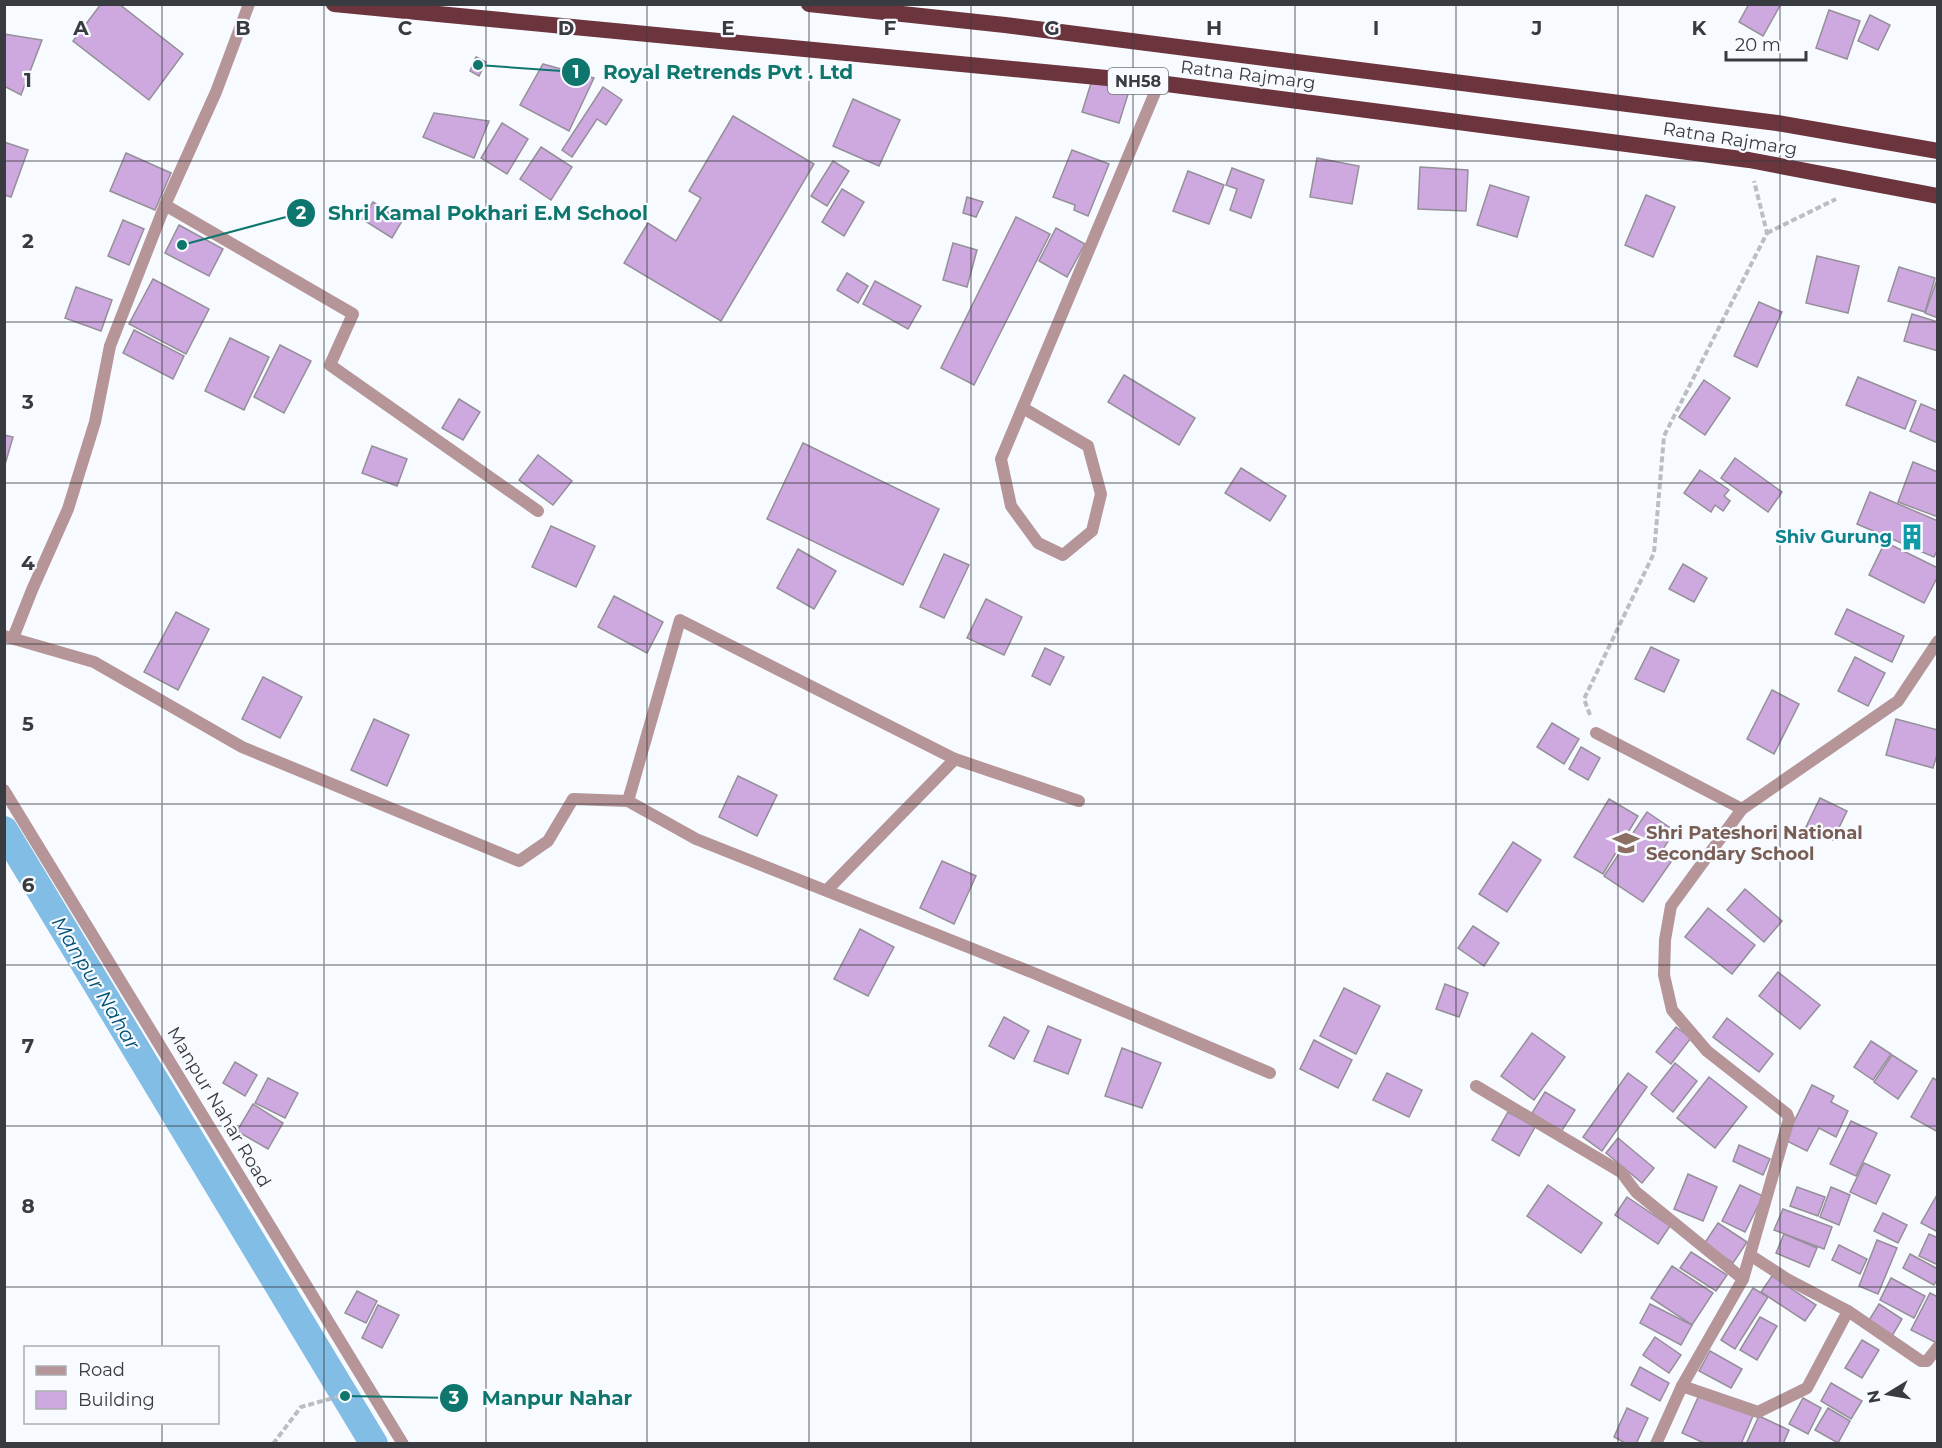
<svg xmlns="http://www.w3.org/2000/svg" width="1942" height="1448" font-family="Montserrat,sans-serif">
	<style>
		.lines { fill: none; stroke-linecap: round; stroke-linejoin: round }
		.canal { stroke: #81bde5; stroke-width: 28 }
		.building { fill: #cea9df; stroke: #958f99; stroke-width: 1.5 }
		.path { stroke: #babdc1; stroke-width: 4; stroke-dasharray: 6 3; stroke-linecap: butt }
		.service { stroke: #b59598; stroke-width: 12 }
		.minor { stroke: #b59598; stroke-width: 12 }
		.tertiary { stroke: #b59598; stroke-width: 12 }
		.trunk { stroke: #6c353e; stroke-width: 16 }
		.grid { fill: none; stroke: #383b3f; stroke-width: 1.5; stroke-opacity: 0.55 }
		.labels { text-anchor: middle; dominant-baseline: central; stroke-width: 4.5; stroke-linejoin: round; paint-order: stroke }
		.shield { fill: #f7fafe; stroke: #717478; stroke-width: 1.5 }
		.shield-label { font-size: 16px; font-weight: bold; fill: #383b3f }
		.street-label { font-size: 18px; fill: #383b3f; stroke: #f7fafe }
		.culture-label { font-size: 18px; font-weight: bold; fill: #0d838f; stroke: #f7fafe; text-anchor: end }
		.education-label { font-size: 18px; font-weight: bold; fill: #785e54; stroke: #f7fafe; text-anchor: start }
		.water-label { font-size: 20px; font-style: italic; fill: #005075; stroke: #f7fafe }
		.grid-label { font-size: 20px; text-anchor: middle; font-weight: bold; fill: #383b3f; stroke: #f7fafe; stroke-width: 4.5; stroke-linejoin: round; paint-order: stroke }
		.leader { fill: none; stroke: #0f766e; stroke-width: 2 }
		.callout-dot { fill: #0f766e; stroke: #f7fafe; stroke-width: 2 }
		.mark-label { font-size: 18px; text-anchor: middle; font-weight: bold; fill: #fff }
		.callout-label { font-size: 20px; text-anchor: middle; font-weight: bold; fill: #0f766e; stroke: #f7fafe; stroke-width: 4.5; stroke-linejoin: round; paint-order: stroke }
	</style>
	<rect width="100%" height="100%" fill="#f7fafe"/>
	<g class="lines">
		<path class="canal" d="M4,830l370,614"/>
	</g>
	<g class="building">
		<path d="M101,4h18l64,50 -34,46 -76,-59z"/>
		<path d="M1749,4h32l-18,32 -24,-14z"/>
		<path d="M1829,10l31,11 -13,38 -31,-11z"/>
		<path d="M1870,15l20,10 -12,25 -20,-9z"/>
		<path d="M4,34l38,6 -21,55 -17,-9z"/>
		<path d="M476,57l10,5 -7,14 -9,-5z"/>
		<path d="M543,64l51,14 -25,53 -49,-26z"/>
		<path d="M1092,80l37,11 -10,32 -37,-11z"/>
		<path d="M603,87l19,13 -16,25 -9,-6 -25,38 -10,-7z"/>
		<path d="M853,99l47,21 -21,46 -46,-20z"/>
		<path d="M434,113l55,8 -15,37 -51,-21z"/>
		<path d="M733,116l81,48 -93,157 -97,-58 24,-40 28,18 25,-43 -12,-7z"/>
		<path d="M502,123l26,16 -21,35 -26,-16z"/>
		<path d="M4,142l24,8 -17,47 -7,-2z"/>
		<path d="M541,147l31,20 -21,33 -31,-21z"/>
		<path d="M1072,150l37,14 -21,52 -14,-6 1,-5 -22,-8z"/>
		<path d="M126,153l45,20 -16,37 -45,-19z"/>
		<path d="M1317,158l42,8 -7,38 -42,-7z"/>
		<path d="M833,161l16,10 -22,35 -16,-10z"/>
		<path d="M1420,167l48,3 -2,41 -48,-2z"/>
		<path d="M1232,168l32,12 -13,38 -21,-8 7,-21 -11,-4z"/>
		<path d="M1188,171l36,14 -15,39 -36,-13z"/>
		<path d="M1490,185l39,12 -12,40 -40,-12z"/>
		<path d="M842,189l22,13 -20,34 -22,-14z"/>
		<path d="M1646,195l29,12 -22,50 -28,-12z"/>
		<path d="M967,197l16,5 -7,15 -13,-4z"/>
		<path d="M373,202l29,19 -10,17 -30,-19z"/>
		<path d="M1016,217l34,17 -76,151 -33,-17z"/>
		<path d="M123,220l21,9 -15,36 -21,-9z"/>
		<path d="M179,225l44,24 -14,27 -44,-23z"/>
		<path d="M1056,228l29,16 -18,33 -28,-16z"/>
		<path d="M953,243l24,7 -10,37 -24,-7z"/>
		<path d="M1817,256l42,10 -11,47 -42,-10z"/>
		<path d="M1899,267l36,11 -10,34 -37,-11z"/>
		<path d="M847,273l21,13 -10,17 -21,-13z"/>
		<path d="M1938,277v41l-13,-5z"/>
		<path d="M153,279l56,30 -23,45 -57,-30z"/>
		<path d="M875,281l46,25 -13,23 -45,-25z"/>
		<path d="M76,287l36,13 -11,31 -36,-13z"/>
		<path d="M1759,302l23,10 -25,55 -23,-11z"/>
		<path d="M1912,314l26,8v29l-34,-10z"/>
		<path d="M134,330l50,26 -11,23 -50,-26z"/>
		<path d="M230,338l39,19 -25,53 -39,-19z"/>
		<path d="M280,345l31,16 -27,52 -30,-16z"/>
		<path d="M1124,375l71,43 -16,27 -71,-43z"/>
		<path d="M1858,377l58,24 -11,28 -59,-24z"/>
		<path d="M1704,380l26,18 -25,37 -26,-18z"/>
		<path d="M459,399l21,13 -17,28 -21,-12z"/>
		<path d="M1921,404l17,7v32l-28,-12z"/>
		<path d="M4,435l9,2 -9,31z"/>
		<path d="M803,443l136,66 -36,76 -136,-66z"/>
		<path d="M372,446l35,13 -10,27 -35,-13z"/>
		<path d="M538,455l34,26 -19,24 -34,-25z"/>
		<path d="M1735,458l47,34 -14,20 -47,-34z"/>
		<path d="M1913,462l25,10v45l-40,-15z"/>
		<path d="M1241,468l45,28 -16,25 -45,-28z"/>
		<path d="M1700,470l29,20 -5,6 6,5 -7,10 -8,-6 -4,7 -27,-19z"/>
		<path d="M1870,492l68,29v28l-4,8 -77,-33z"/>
		<path d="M551,526l44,20 -19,41 -44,-20z"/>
		<path d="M1885,542l53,26v8l-14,27 -55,-28z"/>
		<path d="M798,549l38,22 -22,38 -37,-21z"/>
		<path d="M944,554l25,11 -25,53 -24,-11z"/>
		<path d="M1683,564l24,14 -13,24 -25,-13z"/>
		<path d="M614,596l49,26 -16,31 -49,-26z"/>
		<path d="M986,599l36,18 -18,38 -37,-17z"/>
		<path d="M1847,609l57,27 -12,26 -57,-28z"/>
		<path d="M176,612l33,17 -31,61 -34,-18z"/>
		<path d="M1651,647l28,13 -15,32 -29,-13z"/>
		<path d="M1045,648l19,9 -14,28 -18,-9z"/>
		<path d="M1855,657l30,16 -17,33 -30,-15z"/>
		<path d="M263,677l39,20 -22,41 -38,-19z"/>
		<path d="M1772,690l27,14 -25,50 -27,-15z"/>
		<path d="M374,719l35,16 -22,51 -36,-16z"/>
		<path d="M1896,719l42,11v21l-5,17 -47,-13z"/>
		<path d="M1552,723l27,16 -15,25 -27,-17z"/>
		<path d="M1581,747l19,11 -12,22 -19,-11z"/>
		<path d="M738,776l39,19 -20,41 -38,-19z"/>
		<path d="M1820,798l27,13 -14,29 -27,-13z"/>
		<path d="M1609,799l29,17 -35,58 -29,-17z"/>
		<path d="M1647,812l28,19 -14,21 12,7 -30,43 -39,-26z"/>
		<path d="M1513,842l28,18 -34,52 -28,-18z"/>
		<path d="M942,861l34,15 -22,48 -34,-16z"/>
		<path d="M1745,889l37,32 -18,21 -37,-32z"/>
		<path d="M1708,908l47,37 -23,29 -47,-37z"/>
		<path d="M1473,926l26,17 -15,23 -26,-18z"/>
		<path d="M860,929l34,18 -26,49 -34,-17z"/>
		<path d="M1778,972l42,33 -20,24 -41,-33z"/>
		<path d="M1445,984l23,9 -9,24 -23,-8z"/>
		<path d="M1344,988l36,18 -24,48 -36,-18z"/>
		<path d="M1004,1017l25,14 -15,28 -25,-13z"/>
		<path d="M1727,1018l46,36 -14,18 -46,-35z"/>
		<path d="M1048,1026l33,14 -13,34 -34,-13z"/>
		<path d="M1676,1027l15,11 -20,26 -15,-12z"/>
		<path d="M1532,1033l33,24 -31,43 -33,-24z"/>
		<path d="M1314,1040l38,20 -14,28 -38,-19z"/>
		<path d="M1871,1041l20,13 -18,26 -19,-13z"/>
		<path d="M1122,1048l39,15 -19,45 -37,-12z"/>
		<path d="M1892,1055l25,16 -19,28 -24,-17z"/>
		<path d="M235,1062l22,13 -12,21 -22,-13z"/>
		<path d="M1675,1063l22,18 -24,31 -22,-18z"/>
		<path d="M1387,1073l35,17 -13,27 -36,-17z"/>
		<path d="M1628,1073l19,14 -45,64 -19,-14z"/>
		<path d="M1709,1077l38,30 -32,41 -38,-30z"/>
		<path d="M268,1078l30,15 -13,25 -30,-15z"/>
		<path d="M1933,1078l5,3v51l-27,-15z"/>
		<path d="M1812,1085l22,11 -3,6 17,9 -12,26 -17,-9 -12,23 -22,-11z"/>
		<path d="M1545,1092l30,18 -14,22 -29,-19z"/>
		<path d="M253,1104l30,19 -15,26 -31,-18z"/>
		<path d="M1508,1112l27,15 -16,29 -27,-16z"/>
		<path d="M1851,1121l26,12 -21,43 -26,-12z"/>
		<path d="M1618,1138l36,30 -12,15 -36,-30z"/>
		<path d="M1739,1145l31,14 -7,16 -30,-14z"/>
		<path d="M1864,1163l26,12 -14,29 -26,-12z"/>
		<path d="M1688,1174l29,13 -14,34 -29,-12z"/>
		<path d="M1548,1185l54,38 -21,30 -54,-37z"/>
		<path d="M1740,1185l23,11 -18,36 -23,-11z"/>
		<path d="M1797,1187l28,10 -7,19 -28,-10z"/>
		<path d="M1831,1187l19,8 -11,30 -19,-8z"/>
		<path d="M1937,1195l1,1v36l-17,-9z"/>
		<path d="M1627,1197l43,29 -12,18 -43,-29z"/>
		<path d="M1783,1209l49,18 -8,22 -50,-19z"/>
		<path d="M1883,1213l24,12 -9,18 -24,-12z"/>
		<path d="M1718,1223l29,19 -14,21 -29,-19z"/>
		<path d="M1784,1234l33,14 -8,19 -33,-14z"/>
		<path d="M1929,1234l9,4v27l-19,-9z"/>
		<path d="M1877,1240l20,8 -19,46 -19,-8z"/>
		<path d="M1839,1245l28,14 -7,15 -28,-14z"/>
		<path d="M1691,1252l36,23 -11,16 -36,-23z"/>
		<path d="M1910,1254l28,15v9l-4,7 -31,-17z"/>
		<path d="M1672,1266l41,27 -21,32 -41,-27z"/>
		<path d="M1772,1276l44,29 -11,16 -44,-29z"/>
		<path d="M1891,1278l34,18 -11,22 -34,-18z"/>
		<path d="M1753,1288l15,9 -33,52 -14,-9z"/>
		<path d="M357,1291l20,10 -11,22 -21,-10z"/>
		<path d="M1930,1293l8,4 -1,46 -26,-13z"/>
		<path d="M1650,1304l42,21 -11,20 -41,-22z"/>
		<path d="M1879,1304l23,15 -10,17 -24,-14z"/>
		<path d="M378,1305l21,10 -17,33 -20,-10z"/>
		<path d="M1760,1317l17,9 -20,34 -17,-10z"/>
		<path d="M1655,1337l26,18 -12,18 -26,-18z"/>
		<path d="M1862,1340l17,10 -17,28 -17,-10z"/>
		<path d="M1710,1351l32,18 -11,19 -32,-17z"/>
		<path d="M1640,1367l29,16 -9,18 -29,-16z"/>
		<path d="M1831,1383l31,18 -11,18 -30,-18z"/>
		<path d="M1700,1393l53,23 -12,28h-35l-24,-11z"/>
		<path d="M1803,1398l18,10 -13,26 -19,-10z"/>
		<path d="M1627,1408l21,10 -12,26h-9l-13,-7z"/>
		<path d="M1828,1408l22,13 -12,22 -23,-13z"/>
		<path d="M1759,1416l30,14 -6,14h-32l-4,-2z"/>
	</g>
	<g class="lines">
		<g class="path">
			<path d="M1767,233l69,-34"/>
			<path d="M1590,715l-6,-16 70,-146 10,-117 103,-203 -13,-52"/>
			<path d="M273,1444l28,-37 50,-14"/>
		</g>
		<path class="service" d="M1023,408l65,38 13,48 -9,37 -29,24 -25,-12 -27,-37 -10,-47 158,-376"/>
		<g class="minor">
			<path d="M165,205l188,109 -23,51 208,146"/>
			<path d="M4,636l90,26 148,85 277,114 29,-20 25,-42 55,2 68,38 340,135 234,99"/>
			<path d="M13,638l19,-48 36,-81 27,-87 15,-76 55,-141 51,-113 33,-88"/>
			<path d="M1596,733l146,76"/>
			<path d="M628,801l52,-181 275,139"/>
			<path d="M827,890l128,-131 124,42"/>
			<path d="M1476,1086l145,86 15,20 107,87"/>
			<path d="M1750,1255l37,24 61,32"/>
			<path d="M1682,1386l76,26 49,-24 41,-77 73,50h6l11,-14"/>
		</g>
		<g class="tertiary">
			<path d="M4,790l399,654"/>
			<path d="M1656,1444l26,-58 61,-107 46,-160 -2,-5 -80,-63 -35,-41 -8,-35 1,-35 6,-34 71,-97 156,-108 40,-60"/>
		</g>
		<g class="trunk">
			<path d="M334,4l825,79 590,77 189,36"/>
			<path d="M809,4l196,21 772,98 161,28"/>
		</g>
	</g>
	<path class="grid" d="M162,4v1344M324,4v1440M486,4v1440M647,4v1440M809,4v1440M971,4v1440M1133,4v1440M1295,4v1440M1456,4v1440M1618,4v1440M1780,4v1440M4,161h1934M4,322h1934M4,483h1934M4,644h1934M4,804h1934M4,965h1934M4,1126h1934M4,1287h1934M162,1422v22"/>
	<defs>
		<g id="building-bare" transform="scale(2.07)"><path d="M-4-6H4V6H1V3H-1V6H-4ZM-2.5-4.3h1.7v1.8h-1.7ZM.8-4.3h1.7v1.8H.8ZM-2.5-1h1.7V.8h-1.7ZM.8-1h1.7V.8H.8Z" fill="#0f9aa8" stroke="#f7fafe" stroke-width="2.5" paint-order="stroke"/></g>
		<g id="school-bare" transform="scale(2.07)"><path d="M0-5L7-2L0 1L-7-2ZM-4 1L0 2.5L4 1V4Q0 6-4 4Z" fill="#8d6e63" stroke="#f7fafe" stroke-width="2.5" paint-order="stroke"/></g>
	</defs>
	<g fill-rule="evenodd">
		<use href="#building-bare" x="1912" y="537"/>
		<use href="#school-bare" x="1626" y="843"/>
	</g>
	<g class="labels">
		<rect class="shield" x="1108" y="68" width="60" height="26" rx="4.5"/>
		<g class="shield-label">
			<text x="1138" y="81">NH58</text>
		</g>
		<g class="street-label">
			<text transform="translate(1248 75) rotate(7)">Ratna Rajmarg</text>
			<text transform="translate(1730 139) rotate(9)">Ratna Rajmarg</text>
			<text transform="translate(219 1107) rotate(59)">Manpur Nahar Road</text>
		</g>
		<g class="culture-label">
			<text x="1892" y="537">Shiv Gurung</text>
		</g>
		<g class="education-label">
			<text x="1646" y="833">Shri Pateshori National<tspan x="1646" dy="21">Secondary School</tspan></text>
		</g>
		<g class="water-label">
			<text transform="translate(96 983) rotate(59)">Manpur Nahar</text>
		</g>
	</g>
	<g class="grid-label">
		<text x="81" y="35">A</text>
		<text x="243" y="35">B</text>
		<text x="405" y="35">C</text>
		<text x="566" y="35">D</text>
		<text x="728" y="35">E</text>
		<text x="890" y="35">F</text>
		<text x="1052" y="35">G</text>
		<text x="1214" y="35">H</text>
		<text x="1376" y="35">I</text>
		<text x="1537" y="35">J</text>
		<text x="1699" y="35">K</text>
		<text x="28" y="87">1</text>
		<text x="28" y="248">2</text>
		<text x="28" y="409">3</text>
		<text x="28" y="570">4</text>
		<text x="28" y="731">5</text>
		<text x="28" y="892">6</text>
		<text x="28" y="1053">7</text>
		<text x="28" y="1213">8</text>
	</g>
	<path class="leader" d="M478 65L576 72M182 245L301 213M345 1396L454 1398"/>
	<g class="callout-dot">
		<circle cx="478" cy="65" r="6"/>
		<circle cx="182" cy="245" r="6"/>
		<circle cx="345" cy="1396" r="6"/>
		<circle cx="576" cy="72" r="15"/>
		<circle cx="301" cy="213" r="15"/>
		<circle cx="454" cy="1398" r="15"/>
	</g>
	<g class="mark-label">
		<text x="576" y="78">1</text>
		<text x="301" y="219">2</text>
		<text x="454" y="1404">3</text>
	</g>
	<g class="callout-label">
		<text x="728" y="79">Royal Retrends Pvt . Ltd</text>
		<text x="488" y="220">Shri Kamal Pokhari E.M School</text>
		<text x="557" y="1405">Manpur Nahar</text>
	</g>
	<rect width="1942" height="1448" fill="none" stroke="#383b3f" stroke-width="12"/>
	<rect x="24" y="1346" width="195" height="78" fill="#f7fafe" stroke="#abaeb2" stroke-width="1.5"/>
	<rect x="36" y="1366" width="30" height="9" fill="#b59598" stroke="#abaeb2" stroke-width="1.5"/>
	<text x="78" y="1376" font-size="18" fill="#383b3f">Road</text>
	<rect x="36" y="1391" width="30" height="18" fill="#cea9df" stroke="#abaeb2" stroke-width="1.5"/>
	<text x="78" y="1406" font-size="18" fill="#383b3f">Building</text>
	<g transform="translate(1888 1394) rotate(259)" stroke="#f7fafe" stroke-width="4.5" paint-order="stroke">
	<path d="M0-4.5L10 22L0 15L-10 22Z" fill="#383b3f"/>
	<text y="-9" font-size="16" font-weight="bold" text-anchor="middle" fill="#383b3f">N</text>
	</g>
	<path d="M1726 51v9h80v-9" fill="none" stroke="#383b3f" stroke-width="3"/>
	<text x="1735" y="51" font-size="18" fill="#383b3f" stroke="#f7fafe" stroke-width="4.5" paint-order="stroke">20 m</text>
</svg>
